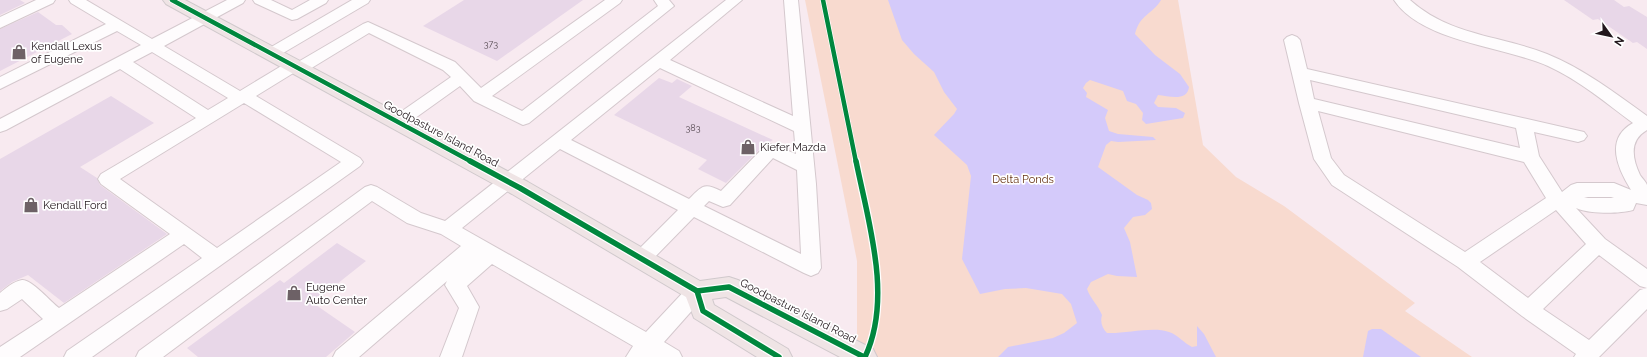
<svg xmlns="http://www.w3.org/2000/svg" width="1647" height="357" font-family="Raleway,sans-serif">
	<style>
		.green { fill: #f8dacf }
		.water { fill: #d4cafa }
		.building { fill: #e8d7e8 }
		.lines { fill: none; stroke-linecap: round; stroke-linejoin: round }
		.minor-casing { stroke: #d4c8cd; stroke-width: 2 }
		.major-casing { stroke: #d0c9cc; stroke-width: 2 }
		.minor { fill: #fefcfd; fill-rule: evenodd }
		.major { fill: #efe4e5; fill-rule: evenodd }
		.cycleway-far1-casing { stroke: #fff; stroke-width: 6 }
		.cycleway-casing { stroke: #fff; stroke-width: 8 }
		.cycleway-far1 { stroke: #00873e; stroke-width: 4.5 }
		.cycleway { stroke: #00873e; stroke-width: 5.5 }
		.labels { text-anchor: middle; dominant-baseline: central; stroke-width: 3.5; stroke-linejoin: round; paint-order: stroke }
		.number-label { font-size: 9px; fill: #544850 }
		.poi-label { font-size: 11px; fill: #22171c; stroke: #fff; text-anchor: start }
		.street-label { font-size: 11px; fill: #22171c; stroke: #fff }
		.park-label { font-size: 11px; fill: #663211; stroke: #fff }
	</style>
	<rect width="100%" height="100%" fill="#f8eaf0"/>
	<path class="green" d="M805,0h373l25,145 33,32 48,29 131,97 -10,8 67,46h-615v-96z"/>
	<g class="water">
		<path d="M888,0h273c-9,15 -21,14 -26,34l20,21 25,19 9,13c-2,15 -20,9 -31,8l-4,8 4,4 18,1 9,5 -2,5 -37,6 -4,-4 1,-7 -7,-9 -9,-3 -4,-10 -33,-11 -4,3 -3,5 4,5 -1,4 22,13 -3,8 4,13 9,3 35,3 3,3 -38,2 -7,-1 -5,4 -8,22 39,28 11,5 3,3 1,6 -7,6 -12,2 -9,11 6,14 7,35 -20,-1 -9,-2 -17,8 -4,7c3,9 11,16 15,26 -2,7 0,13 5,18 18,1 46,-7 62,-1 9,3 15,11 23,15l5,-1v-20l7,8 12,23h-218l10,-10 45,-9 11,-5 13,-10 -6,-19 -9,-10 -36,-6 -21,1 -25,5 -18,-35 9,-83 -4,-11 -33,-30 20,-21 3,-5 -13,-17 -10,-20 -20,-18 -12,-14z"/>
		<path d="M1372,329h9l40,28h-58l5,-26z"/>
	</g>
	<g class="building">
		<path d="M0,0h20l5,3 -25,12z"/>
		<path d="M464,0h119l-86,61 -74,-35z"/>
		<path d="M1564,0h50l10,7 5,-1 18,11v32l-10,-7 -4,1 -35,-24 -5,1z"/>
		<path d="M38,12l18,13h6l10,9 -72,37v-42z"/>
		<path d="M659,78l13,5 5,-4 15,7 -13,11 94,43 -9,5 -38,38 -28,-14 9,-9 -93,-45z"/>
		<path d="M111,96l43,27 -74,44 17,11 3,7 67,49 -103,69 -36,-28 -16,7 -12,9v-132z"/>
		<path d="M337,243l29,18 -53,42 42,29 -29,25h-128l-11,-9 93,-68 4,3z"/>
	</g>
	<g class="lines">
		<g class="minor-casing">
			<g id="minor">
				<path d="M36,0h19l-2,3 -53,25v-11z"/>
				<path d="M69,0h17l66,39 75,-39h18l-2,3 -79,43 76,45 48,-29h10l65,-38 5,-2 87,40 26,26 124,-88h17l-2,3 -128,93 30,15 136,-105 -4,-6h15l5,6 -145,117 -6,2 -49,-24 -14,-15 -56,40 -6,2 -6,-2 -2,-4 2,-4 59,-41 -8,-7 -74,-37 -64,39h-10l-39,24 104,62 3,4 -3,4 -268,191h-28l3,-6 135,-93 -18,-14 -164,113h-20v-10l43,-28 -21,-20 -15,10 -7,2v-18c6,-5 14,-12 22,-13 9,-1 29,22 37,28l111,-74 -69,-50 -3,-5 3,-5 95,-56 -76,-49 -114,61 -6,2v-13l141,-74 -24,-14 -117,58v-12l106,-53 -35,-21zM152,52l76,46 -20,12 -75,-48zM244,103l97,59 -124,86 -97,-69z"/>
				<path d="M253,0h18l21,10 18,-10h18l-2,3 -29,16 -5,1 -37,-17z"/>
				<path d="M352,0h18l-2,3 -90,53 -6,2 -6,-2 -2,-3 2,-3z"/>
				<path d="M726,0h16l-72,60 123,56 -9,-116h14l18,184 5,84 -3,5 -7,3 -7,-3 -110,-56 -45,46 -7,3 -7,-3 -3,-5 3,-5 43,-43 -118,-61 -98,79 184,104 44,-47 7,-2 7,2 3,6 -3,6 -40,45 15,9 3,6h-56l7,-11 -141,-82 -25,22 12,21 -17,50h-22l19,-49 -14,-23 2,-4 -88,76h-26l3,-6 125,-105 -20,-12 -34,-11 -35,-22 -209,156h-27l3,-6 226,-164 6,-2 6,2 44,26 24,8zM660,68l134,63 2,23 -25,-10 -6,2 -44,45c-17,-9 -19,-5 -32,8l-118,-59zM773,158l24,12 4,84 -97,-48 5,-5 14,6 7,-2z"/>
				<path d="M1394,0h16c40,36 89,35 137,54 37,15 68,39 100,62v14c-18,10 -15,28 -7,45 2,3 6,7 7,10 0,6 0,14 0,20l-11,-2 -3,7c-15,4 -43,4 -57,-2l29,31 42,30v40l-48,48h-25l2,-3 -54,-38 -64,-49 -126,-82 -18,-26 -15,-56 -15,-63 3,-3 5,-2 5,2 3,3 7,29 277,63 3,4 -3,4 -6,2 -44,-10 5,24 23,36 9,-7 6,-2h37l17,7c-13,-21 -27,-51 2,-67 -27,-20 -54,-43 -85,-57 -45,-20 -126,-24 -154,-66zM1310,80l206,48 4,20 -206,-49zM1318,111l206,51 22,36 -81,54 -121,-77 -13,-17zM1584,197h27l3,1h-26zM1556,210l30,34 -58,54 -48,-36zM1599,255l41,31 7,2 -7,2 -51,50 -46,-31z"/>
			</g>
		</g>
		<g class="major-casing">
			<path id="major" d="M163,0h22l343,182 172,99 29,-4 9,3 135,69 4,8h-37l-114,-60 -14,2 2,6 74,44 4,8h-35l-63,-39 -8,-21 -174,-103 -346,-190z"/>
		</g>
		<use href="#minor" class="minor"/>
		<use href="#major" class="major"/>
		<g class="cycleway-far1-casing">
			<g id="cycleway-far1">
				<path d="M172,0l300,162"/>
				<path d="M823,0l33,162"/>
			</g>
		</g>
		<g class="cycleway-casing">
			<g id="cycleway">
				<path d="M470,161l50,27 177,103 32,-4 135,70"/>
				<path d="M856,161c12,60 37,137 9,196"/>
				<path d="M697,291l6,20 76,46"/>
			</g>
		</g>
		<use href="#cycleway-far1" class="cycleway-far1"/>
		<use href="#cycleway" class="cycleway"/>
	</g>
	<defs>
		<g id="shop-bare" transform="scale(1.2)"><path d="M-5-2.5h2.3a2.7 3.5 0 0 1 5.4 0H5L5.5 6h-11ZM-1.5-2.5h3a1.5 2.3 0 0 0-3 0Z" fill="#6d6166" stroke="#fff" stroke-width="2.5" paint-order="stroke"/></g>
	</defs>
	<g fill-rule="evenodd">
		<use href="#shop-bare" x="19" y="52"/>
		<use href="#shop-bare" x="748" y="147"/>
		<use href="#shop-bare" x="31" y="205"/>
		<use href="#shop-bare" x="294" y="293"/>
	</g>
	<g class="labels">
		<g class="number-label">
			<text x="491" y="44">373</text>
			<text x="693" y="128">383</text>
		</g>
		<g class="poi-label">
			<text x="31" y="46">Kendall Lexus<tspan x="31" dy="13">of Eugene</tspan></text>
			<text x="760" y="147">Kiefer Mazda</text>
			<text x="43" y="205">Kendall Ford</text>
			<text x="306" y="287">Eugene<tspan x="306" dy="13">Auto Center</tspan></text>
		</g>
		<g class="street-label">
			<text transform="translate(441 134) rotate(28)">Goodpasture Island Road</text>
			<text transform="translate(798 311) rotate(27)">Goodpasture Island Road</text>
		</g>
		<g class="park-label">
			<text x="1023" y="179">Delta Ponds</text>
		</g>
	</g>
	<g transform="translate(1611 36) rotate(123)" stroke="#ffffff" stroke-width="3" paint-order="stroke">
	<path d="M0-3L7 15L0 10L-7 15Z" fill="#22171c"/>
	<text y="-6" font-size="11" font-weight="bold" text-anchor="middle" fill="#22171c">N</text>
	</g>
</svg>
